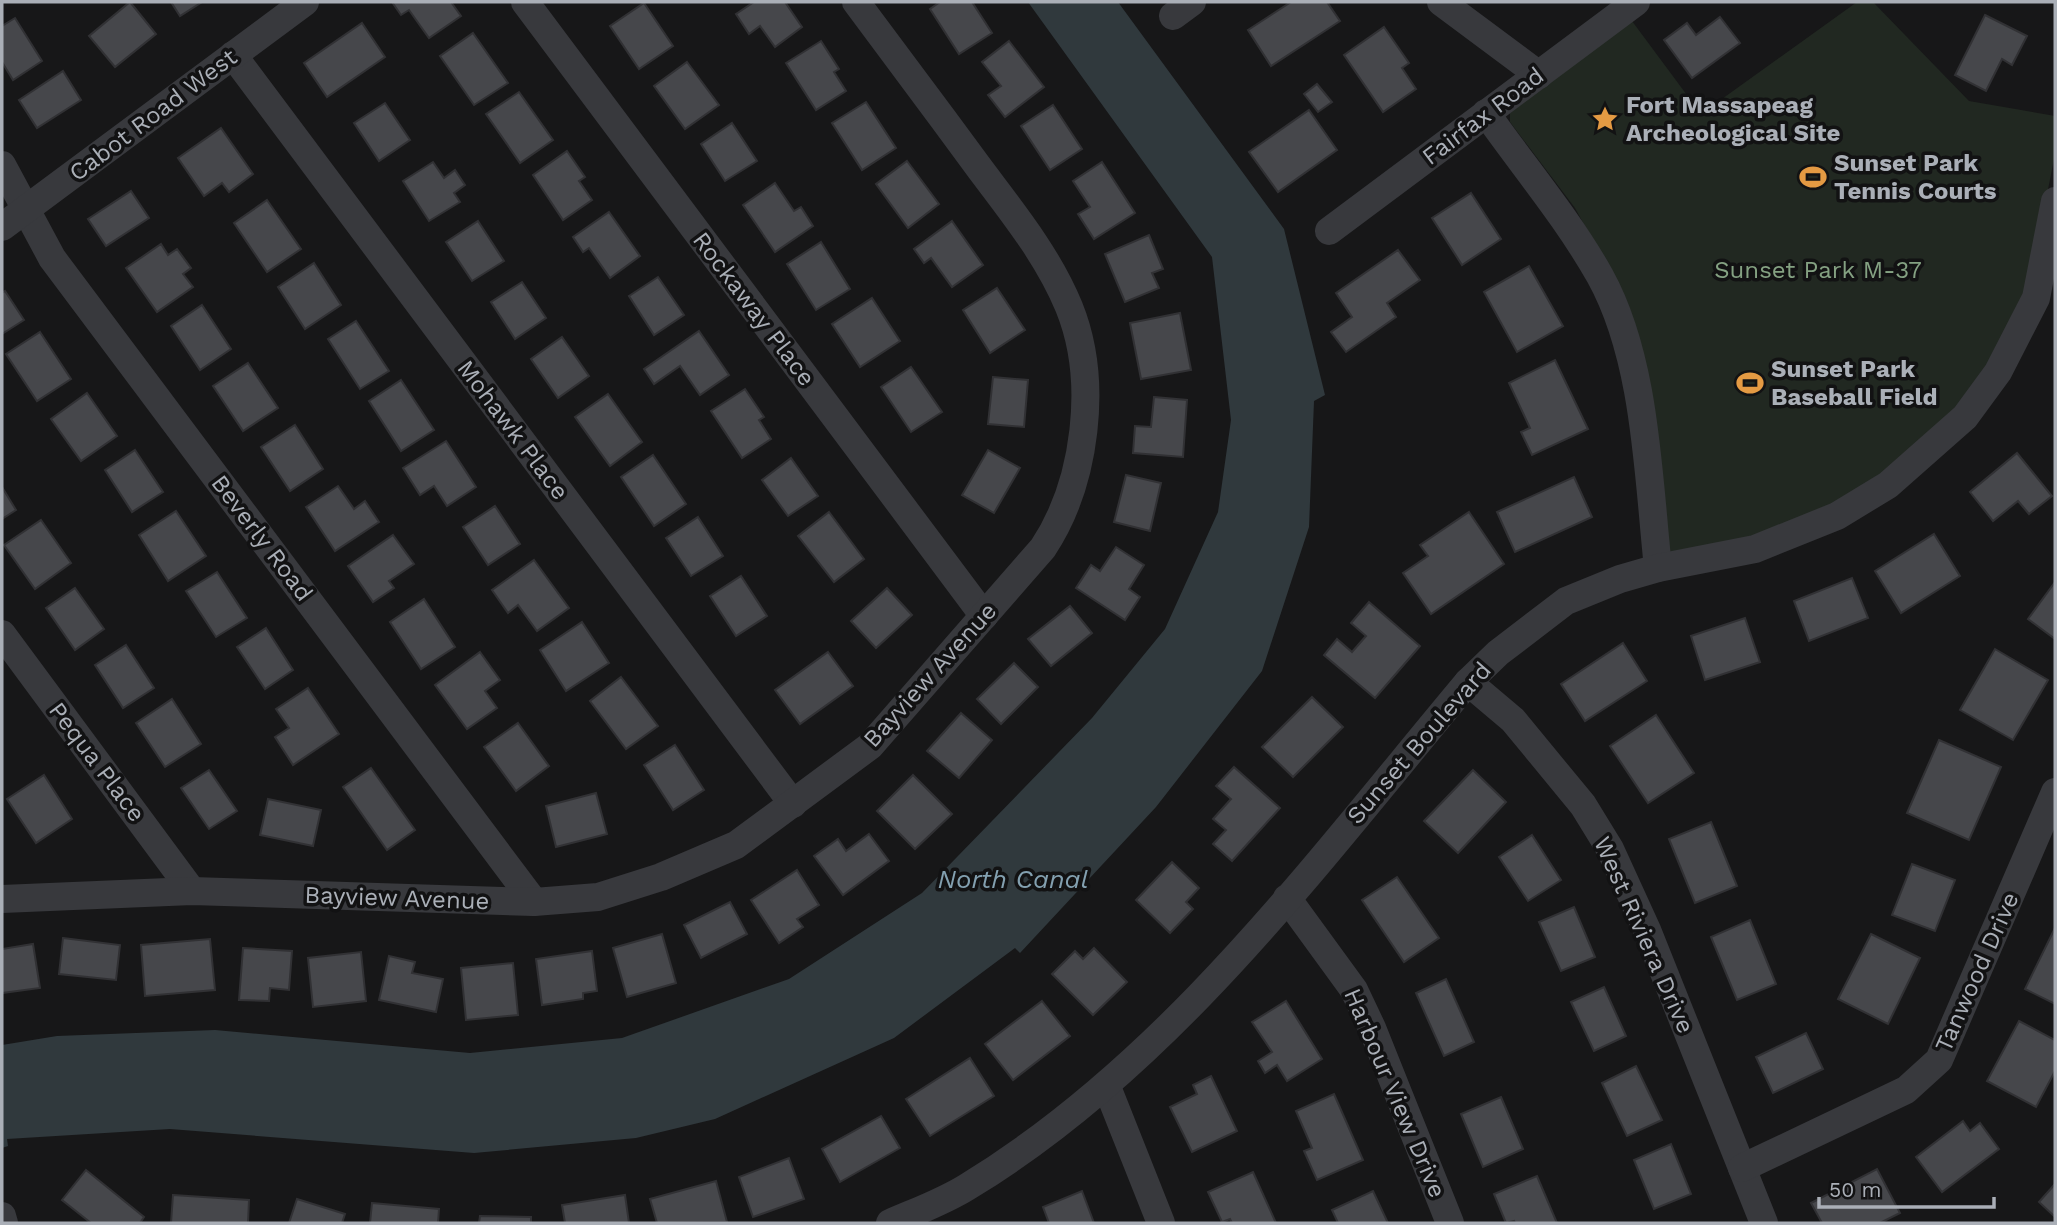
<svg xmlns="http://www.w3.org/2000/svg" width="2057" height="1225" font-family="'Work Sans',sans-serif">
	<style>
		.green { fill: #212821 }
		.water { fill: #30393d }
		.building { fill: #46474b; stroke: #313134; stroke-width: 2 }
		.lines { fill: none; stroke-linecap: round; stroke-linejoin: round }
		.street { stroke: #38393d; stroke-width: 28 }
		.labels { text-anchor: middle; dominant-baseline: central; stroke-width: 7; stroke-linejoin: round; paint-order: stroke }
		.poi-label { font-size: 24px; font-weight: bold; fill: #aaafb7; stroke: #121213; text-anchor: start }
		.street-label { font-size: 24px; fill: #aaafb7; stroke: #121213 }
		.park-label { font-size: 24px; fill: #84a182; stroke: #121213 }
		.water-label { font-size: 26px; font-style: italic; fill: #83a0b0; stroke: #121213 }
	</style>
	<rect width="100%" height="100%" fill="#171718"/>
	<path class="green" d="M1857,2h16l96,99 86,15v38l-27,137 -35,70 -37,50 -79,67 -59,35 -70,29 -81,16 -42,-259 -50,-91 -65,-86v-9l122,-92 69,93z"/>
	<path class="water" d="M1028,2h90l166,227 41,166 -11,6 -5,126 -47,144 -106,136 -136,146 -5,-5 -121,90 -179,81 -79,19 -162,15 -304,-24 -163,10 1,7 -6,2v-103l55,-9 158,-6 255,23 152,-15 167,-59 133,-86 170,-175 73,-89 53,-117 13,-92 -19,-163z"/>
	<g class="building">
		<path d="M130,2l26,32 -41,33 -26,-31z"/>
		<path d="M171,2h31l-22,14z"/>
		<path d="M392,2h59l10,14 -32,22 -20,-28 -8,5z"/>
		<path d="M754,2h31l17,25 -27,20 -15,-21 -11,8 -13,-20z"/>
		<path d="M940,2h32l20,31 -33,21 -29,-45z"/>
		<path d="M1291,2h36l13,19 -69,45 -23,-36z"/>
		<path d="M644,3l29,43 -34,23 -29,-43z"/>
		<path d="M1985,15l42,21 -15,29 -10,-6 -16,32 -31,-16z"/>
		<path d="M1720,17l20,26 -48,35 -28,-38 23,-17 9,12z"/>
		<path d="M15,18l27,43 -29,19 -11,-18v-36z"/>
		<path d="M362,23l23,34 -58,40 -23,-34z"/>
		<path d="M1384,27l25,36 -7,5 14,21 -33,23 -39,-57z"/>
		<path d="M473,33l35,50 -34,22 -34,-49z"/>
		<path d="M821,41l18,28 -5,3 12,19 -30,19 -30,-47z"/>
		<path d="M1009,41l35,46 -39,30 -17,-22 13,-9 -19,-24z"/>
		<path d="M687,62l32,43 -34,24 -31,-43z"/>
		<path d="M63,71l18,29 -44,28 -18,-28z"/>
		<path d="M1317,84l15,18 -14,10 -14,-18z"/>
		<path d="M519,92l34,48 -33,23 -34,-49z"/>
		<path d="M866,102l30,46 -34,22 -30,-47z"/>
		<path d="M385,103l25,37 -31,21 -25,-38z"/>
		<path d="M1053,105l29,44 -32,21 -29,-44z"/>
		<path d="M1309,110l28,40 -59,42 -29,-40z"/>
		<path d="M732,123l25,38 -32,20 -24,-37z"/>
		<path d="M221,128l32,46 -24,18 -7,-9 -18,13 -26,-38z"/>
		<path d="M567,151l18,26 -6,4 13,19 -29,20 -30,-45z"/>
		<path d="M907,161l32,43 -31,24 -32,-44z"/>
		<path d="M433,162l11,16 11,-8 10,15 -11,8 6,9 -31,19 -26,-40z"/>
		<path d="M1102,162l33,51 -41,26 -16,-25 12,-7 -17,-26z"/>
		<path d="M775,183l19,28 7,-4 12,19 -38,26 -32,-47z"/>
		<path d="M131,191l18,27 -43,28 -18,-27z"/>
		<path d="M1471,193l30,46 -39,26 -30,-47z"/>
		<path d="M267,200l34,49 -34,23 -33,-49z"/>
		<path d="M609,212l31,44 -30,22 -21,-30 -6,4 -10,-15z"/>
		<path d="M478,221l26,40 -32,20 -26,-39z"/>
		<path d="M952,221l31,44 -31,22 -21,-29 -7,5 -10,-14z"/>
		<path d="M1149,235l14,34 -11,4 7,15 -34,14 -20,-48z"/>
		<path d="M821,242l29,47 -34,21 -29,-46z"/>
		<path d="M161,244l7,11 9,-6 14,19 -8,6 10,13 -36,25 -31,-44z"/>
		<path d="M1398,250l22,30 -33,23 9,14 -50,35 -15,-20 21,-15 -16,-24z"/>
		<path d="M314,263l27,42 -36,24 -27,-42z"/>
		<path d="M1529,266l34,60 -46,26 -33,-60z"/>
		<path d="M658,277l26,38 -30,20 -25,-39z"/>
		<path d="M522,282l24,36 -31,21 -24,-37z"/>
		<path d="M997,288l28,42 -35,23 -27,-43z"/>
		<path d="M5,291l19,29 -22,14v-41z"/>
		<path d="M872,298l28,43 -40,26 -28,-43z"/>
		<path d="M202,305l29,44 -31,21 -29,-44z"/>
		<path d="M1180,313l11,57 -50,9 -11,-56z"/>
		<path d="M356,321l33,50 -29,18 -32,-50z"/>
		<path d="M699,331l30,44 -29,20 -20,-29 -26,18 -10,-15z"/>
		<path d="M40,332l31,47 -34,22 -31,-47z"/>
		<path d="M562,337l27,39 -31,22 -27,-39z"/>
		<path d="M1555,360l33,69 -56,26 -11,-23 9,-4 -21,-45z"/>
		<path d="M248,363l30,45 -35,23 -30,-45z"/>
		<path d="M911,367l31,45 -31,20 -30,-45z"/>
		<path d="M993,377l35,3 -4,47 -36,-3z"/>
		<path d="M401,380l33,50 -33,21 -32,-50z"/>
		<path d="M745,389l19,28 -5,3 12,19 -29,19 -31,-47z"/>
		<path d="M87,393l30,43 -36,25 -30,-42z"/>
		<path d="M608,394l34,48 -32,24 -35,-49z"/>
		<path d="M1154,397l33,3 -4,57 -50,-4 2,-27 16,1z"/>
		<path d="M295,425l28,44 -33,22 -29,-44z"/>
		<path d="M446,441l30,46 -29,19 -13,-20 -14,9 -17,-27z"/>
		<path d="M135,450l28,42 -31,20 -27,-42z"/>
		<path d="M988,450l32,18 -26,45 -32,-18z"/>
		<path d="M2017,453l35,43 -23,18 -11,-13 -25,20 -23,-29z"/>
		<path d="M653,455l33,49 -32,22 -33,-49z"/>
		<path d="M791,458l27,38 -30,20 -26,-36z"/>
		<path d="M1126,475l35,8 -11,48 -36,-9z"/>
		<path d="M1574,477l18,40 -77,35 -18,-40z"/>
		<path d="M338,486l16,23 11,-8 14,21 -44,29 -29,-44z"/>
		<path d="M2,487l14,23 -14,9z"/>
		<path d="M495,506l25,38 -32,21 -25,-38z"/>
		<path d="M176,511l30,45 -38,25 -29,-46z"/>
		<path d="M829,512l35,47 -30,23 -36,-46z"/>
		<path d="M1469,512l35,52 -73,50 -28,-41 25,-17 -8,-11z"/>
		<path d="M698,517l25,39 -32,20 -25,-38z"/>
		<path d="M41,520l30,43 -36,26 -31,-44z"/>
		<path d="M1934,534l26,42 -59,37 -26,-42z"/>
		<path d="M393,535l21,29 -25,17 5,7 -21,14 -25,-36z"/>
		<path d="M1116,547l28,18 -15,24 11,8 -15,23 -49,-32 15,-23 9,6z"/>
		<path d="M534,560l35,48 -32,23 -19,-26 -10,8 -16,-23z"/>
		<path d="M217,572l30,46 -31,19 -30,-46z"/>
		<path d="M741,576l26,40 -31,20 -26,-40z"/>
		<path d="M1852,578l16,40 -59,23 -15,-40z"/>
		<path d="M2055,582v57l-27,-20z"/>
		<path d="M75,588l29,41 -29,21 -29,-42z"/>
		<path d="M887,588l25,27 -36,33 -25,-27z"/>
		<path d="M424,599l31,48 -34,22 -31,-47z"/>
		<path d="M1369,602l51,44 -45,52 -51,-43 13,-16 15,13 14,-16 -15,-13z"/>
		<path d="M1070,606l22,27 -41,33 -23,-27z"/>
		<path d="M1745,618l15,44 -55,18 -14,-44z"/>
		<path d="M582,622l27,41 -43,28 -26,-41z"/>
		<path d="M266,628l27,42 -28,19 -28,-42z"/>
		<path d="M1623,643l24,38 -62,40 -24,-37z"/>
		<path d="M126,645l28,43 -31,20 -28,-43z"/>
		<path d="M1995,649l53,31 -35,60 -53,-30z"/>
		<path d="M480,652l20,28 -15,11 12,17 -30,21 -32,-44z"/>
		<path d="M828,652l25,34 -53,38 -25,-34z"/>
		<path d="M1014,663l24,24 -37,37 -24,-25z"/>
		<path d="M621,677l37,49 -32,23 -36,-48z"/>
		<path d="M308,688l31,46 -46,31 -18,-28 14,-9 -13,-19z"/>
		<path d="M1312,697l31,30 -50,50 -31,-30z"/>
		<path d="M172,699l29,45 -36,23 -29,-44z"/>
		<path d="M961,713l31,27 -33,38 -32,-27z"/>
		<path d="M1656,715l38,58 -46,30 -38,-57z"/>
		<path d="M518,723l31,43 -33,25 -32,-44z"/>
		<path d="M1939,740l62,27 -32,73 -62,-27z"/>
		<path d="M675,745l29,45 -31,20 -29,-45z"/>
		<path d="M1234,767l46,41 -48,53 -19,-17 13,-14 -13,-11 18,-20 -15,-13z"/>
		<path d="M371,768l44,62 -28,20 -44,-63z"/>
		<path d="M209,770l28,41 -28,18 -28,-41z"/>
		<path d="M1473,770l33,32 -48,51 -34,-32z"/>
		<path d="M44,775l28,44 -36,24 -29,-44z"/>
		<path d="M913,775l39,39 -37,35 -38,-38z"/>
		<path d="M596,793l11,41 -51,13 -10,-41z"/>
		<path d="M268,799l53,11 -8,36 -53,-11z"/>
		<path d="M1711,822l26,64 -42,17 -26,-64z"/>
		<path d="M869,834l20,27 -46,34 -29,-39 24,-17 8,12z"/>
		<path d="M1532,835l29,45 -33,21 -29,-44z"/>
		<path d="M1172,862l27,26 -13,14 7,7 -23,24 -34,-33z"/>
		<path d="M1912,864l43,16 -20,51 -43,-16z"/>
		<path d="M797,870l22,35 -22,14 6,8 -24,16 -28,-43z"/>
		<path d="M1397,877l42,61 -35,24 -42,-62z"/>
		<path d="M730,902l17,32 -46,24 -17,-33z"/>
		<path d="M1574,907l21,50 -34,14 -22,-49z"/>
		<path d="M1750,920l26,64 -39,16 -26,-63z"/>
		<path d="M2055,928v76l-30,-15z"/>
		<path d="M662,934l14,49 -49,14 -14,-49z"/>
		<path d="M1871,934l49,24 -32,66 -50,-25z"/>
		<path d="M63,938l57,7 -4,35 -57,-6z"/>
		<path d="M210,939l5,51 -70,6 -4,-51z"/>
		<path d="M33,944l7,44 -38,5v-44z"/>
		<path d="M243,948l49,3 -3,39 -19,-2 -1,13 -30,-1z"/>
		<path d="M1094,948l33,34 -34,33 -41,-41 23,-23 8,8z"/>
		<path d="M592,951l5,40 -14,2v6l-41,6 -6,-46z"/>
		<path d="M361,952l5,49 -53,6 -5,-49z"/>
		<path d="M389,956l26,6 -3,11 31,6 -7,33 -57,-12z"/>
		<path d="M513,963l5,52 -52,5 -5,-52z"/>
		<path d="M1446,979l28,63 -30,14 -28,-63z"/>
		<path d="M1604,987l22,49 -32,15 -23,-49z"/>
		<path d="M1042,1001l28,35 -57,44 -28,-36z"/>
		<path d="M1286,1001l36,58 -35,22 -10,-16 -12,8 -7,-12 14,-9 -20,-30z"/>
		<path d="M2019,1021l36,19v31l-19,36 -49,-26z"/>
		<path d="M1806,1033l17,36 -50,24 -17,-36z"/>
		<path d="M970,1058l24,38 -64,40 -24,-37z"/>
		<path d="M1636,1066l26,54 -35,16 -25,-53z"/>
		<path d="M1211,1076l26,55 -45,21 -22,-45 27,-13 -4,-9z"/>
		<path d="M1334,1094l29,66 -46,20 -13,-29 8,-3 -16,-37z"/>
		<path d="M1501,1097l22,52 -40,18 -22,-53z"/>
		<path d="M881,1116l19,32 -60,34 -18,-33z"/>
		<path d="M1963,1121l7,10 10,-8 19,26 -57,43 -26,-35z"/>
		<path d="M1671,1144l20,50 -37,15 -20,-49z"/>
		<path d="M789,1158l15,41 -51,18 -14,-40z"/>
		<path d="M1877,1169l23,44 -20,10h-58l-11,-20z"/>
		<path d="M86,1170l58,47 -4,6h-49l-29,-23z"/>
		<path d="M1253,1172l23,51h-44l-2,-4 -8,3 -14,-30z"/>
		<path d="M1537,1176l20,47h-42l-1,-2 -8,2 -12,-29z"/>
		<path d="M716,1181l11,41 -70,1 -7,-24z"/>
		<path d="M2055,1184v33l-16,-15z"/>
		<path d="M1082,1191l12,32h-45l-6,-16z"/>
		<path d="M1373,1191l15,32h-50l-6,-13z"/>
		<path d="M173,1195l76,5 -1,23h-77z"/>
		<path d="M625,1195l4,28h-64l-3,-18z"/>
		<path d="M297,1199l48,15 -3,9h-53z"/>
		<path d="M372,1203l67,6 -1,14h-68z"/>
		<path d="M480,1216l51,1v6h-52z"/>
	</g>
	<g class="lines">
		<g class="street">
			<path d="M525,2l459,614"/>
			<path d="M1441,2l98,73"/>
			<path d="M1173,16l19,-14"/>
			<path d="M233,55l560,749"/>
			<path d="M1486,113c38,54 82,106 114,163 46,83 48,199 58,292"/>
			<path d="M2,165l50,93 482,644"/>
			<path d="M2,227l303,-225"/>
			<path d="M1329,231l307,-229"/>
			<path d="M2,634l190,257"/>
			<path d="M1468,682l45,38 70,85 27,44 37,81 117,293"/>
			<path d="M1287,898l67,92 18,38 78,195"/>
			<path d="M2,899l190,-8 342,11 64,-5 63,-20 75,-32 134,-99 173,-198c43,-65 56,-167 26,-241 -21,-51 -56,-94 -89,-138 -41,-56 -83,-112 -124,-167"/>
			<path d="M1107,1087l54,136"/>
			<path d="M1742,1168l164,-78 33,-30 116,-268"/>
			<path d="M2,1216l2,7"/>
			<path d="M890,1223c25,-11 53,-21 77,-36 203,-123 350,-325 501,-505l30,-29 68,-52 54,-22 38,-11 97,-19 82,-33 51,-31 77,-68 33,-45 38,-74 19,-97"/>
		</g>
	</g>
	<defs>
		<g id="sight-bare" transform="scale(2.1)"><path d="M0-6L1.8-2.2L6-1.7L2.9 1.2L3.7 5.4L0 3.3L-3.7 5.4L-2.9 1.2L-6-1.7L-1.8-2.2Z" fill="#e49a43" stroke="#121213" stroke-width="2.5" paint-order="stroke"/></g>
		<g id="stadium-bare" transform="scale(2.1)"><path d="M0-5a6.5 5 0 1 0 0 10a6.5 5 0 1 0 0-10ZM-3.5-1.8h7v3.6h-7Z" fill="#e49a43" stroke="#121213" stroke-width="2.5" paint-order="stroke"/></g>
	</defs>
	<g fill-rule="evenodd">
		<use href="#sight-bare" x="1605" y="119"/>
		<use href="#stadium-bare" x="1813" y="177"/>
		<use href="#stadium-bare" x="1750" y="383"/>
	</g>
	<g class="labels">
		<g class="poi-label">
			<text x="1626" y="105">Fort Massapeag<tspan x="1626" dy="28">Archeological Site</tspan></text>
			<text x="1834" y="163">Sunset Park<tspan x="1834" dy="28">Tennis Courts</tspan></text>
			<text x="1771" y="369">Sunset Park<tspan x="1771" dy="28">Baseball Field</tspan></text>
		</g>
		<g class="street-label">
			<text transform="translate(153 115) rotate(-37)">Cabot Road West</text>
			<text transform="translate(1483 116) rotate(-37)">Fairfax Road</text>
			<text transform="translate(754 309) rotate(53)">Rockaway Place</text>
			<text transform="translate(513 430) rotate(53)">Mohawk Place</text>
			<text transform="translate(262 538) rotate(53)">Beverly Road</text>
			<text transform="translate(930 675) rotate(-48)">Bayview Avenue</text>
			<text transform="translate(1419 743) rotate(-49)">Sunset Boulevard</text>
			<text transform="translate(97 762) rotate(53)">Pequa Place</text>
			<text transform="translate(397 898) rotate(2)">Bayview Avenue</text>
			<text transform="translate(1644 935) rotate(66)">West Riviera Drive</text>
			<text transform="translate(1977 972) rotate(-66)">Tanwood Drive</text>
			<text transform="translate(1395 1093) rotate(67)">Harbour View Drive</text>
		</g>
		<g class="park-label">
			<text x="1818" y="270">Sunset Park M-37</text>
		</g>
		<g class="water-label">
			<text x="1013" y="879">North Canal</text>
		</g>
	</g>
	<rect width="2057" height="1225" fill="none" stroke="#aaafb7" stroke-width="7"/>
	<path d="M1819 1197v10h175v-10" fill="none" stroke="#aaafb7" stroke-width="3.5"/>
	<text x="1829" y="1197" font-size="21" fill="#aaafb7" stroke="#121213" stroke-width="5" paint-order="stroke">50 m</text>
</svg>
